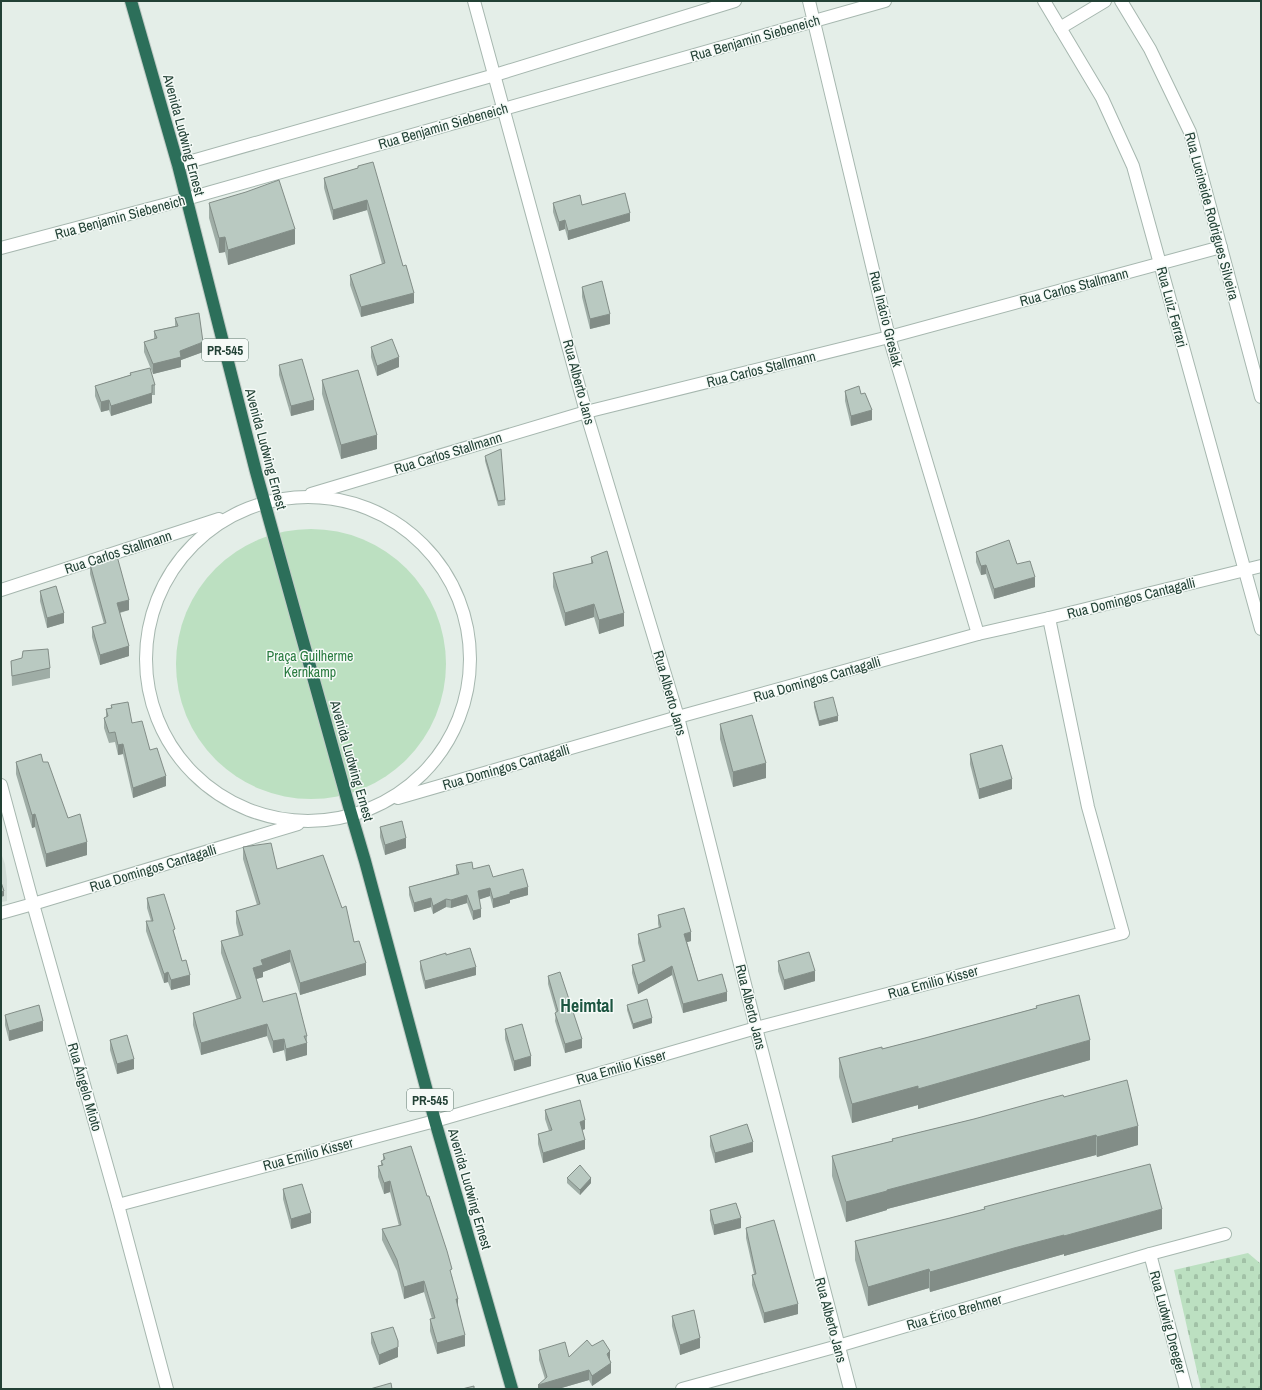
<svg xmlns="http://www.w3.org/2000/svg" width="1262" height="1390" font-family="'Archivo Narrow',sans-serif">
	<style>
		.built { fill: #d2ded7 }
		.cemetery { fill: url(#cemetery-stones) }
		.park { fill: #bce0c1 }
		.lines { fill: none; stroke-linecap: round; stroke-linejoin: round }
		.minor-casing { stroke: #a6b7af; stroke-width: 14 }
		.highway-casing { stroke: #c1cac6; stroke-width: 14 }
		.minor { stroke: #fff; stroke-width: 12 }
		.highway { stroke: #2c6f5a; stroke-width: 12 }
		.wall { fill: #9fada6 }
		.shaded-wall { fill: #828d87 }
		.building { fill: #b9c9c1; stroke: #828d87 }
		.labels { text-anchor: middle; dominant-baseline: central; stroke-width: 3; stroke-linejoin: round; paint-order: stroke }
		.shield { fill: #f5faf7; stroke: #61786f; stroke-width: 1 }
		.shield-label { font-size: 13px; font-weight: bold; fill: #224135 }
		.street-label { font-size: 14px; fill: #224135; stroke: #f5faf7 }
		.park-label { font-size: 14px; fill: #297b3f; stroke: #f5faf7 }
		.district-label { font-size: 18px; font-weight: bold; fill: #1c5540; stroke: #f5faf7 }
	</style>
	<defs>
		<pattern id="cemetery-stones" width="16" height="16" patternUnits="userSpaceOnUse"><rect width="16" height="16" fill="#bce0c1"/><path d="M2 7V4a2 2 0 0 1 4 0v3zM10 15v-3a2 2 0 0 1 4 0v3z" fill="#a1c1a6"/></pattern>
	</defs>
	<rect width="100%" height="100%" fill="#e4eee8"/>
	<path class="built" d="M1,853l4,11 2,16v21l-6,1z"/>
	<path class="cemetery" d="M1248,1253l13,11v125h-60l-27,-119z"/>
	<circle class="park" cx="311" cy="664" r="135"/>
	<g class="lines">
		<g class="minor-casing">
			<g id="minor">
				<path d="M474,1l112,411 92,305 78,311 94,361"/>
				<path d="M809,1l80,336 89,297"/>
				<path d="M1044,1l58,97 31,68 128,463"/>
				<path d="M1121,1l29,48 40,83 71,265"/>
				<path d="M1060,28l45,-27"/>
				<path d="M178,165l317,-90 240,-74"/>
				<path d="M1,248l185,-49 699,-198"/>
				<path d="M311,494l275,-82 303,-75 332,-90"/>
				<circle cx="308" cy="659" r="162"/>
				<path d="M1,590l218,-71"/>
				<path d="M1,785l32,119 85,301 49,184"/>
				<path d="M398,798l280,-81 300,-83 71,-16 212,-52"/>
				<path d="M1,913l32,-9 265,-80"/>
				<path d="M118,1205l317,-84 321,-93 367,-95 -35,-126 -39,-189"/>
				<path d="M1150,1254l36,135"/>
				<path d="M682,1389l156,-43 312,-92 75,-20"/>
			</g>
		</g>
		<g class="highway-casing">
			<path id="highway" d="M131,1l47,164 78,307 94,338 15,51 70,260 77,268"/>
		</g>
		<use href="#minor" class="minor"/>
		<use href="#highway" class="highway"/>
	</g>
	<g class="wall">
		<path d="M358,166l45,100 11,37 -53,14 -11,-32v-10l32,-11 -15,-54 -34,10 -9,-32v-10l34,-10z"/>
		<path d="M209,203l86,41 -67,21 -3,-13 -6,1 -10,-35z"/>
		<path d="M553,203l29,2 48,16 -62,19 -3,-11 -6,2 -6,-19z"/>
		<path d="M582,287l28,37 -20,5 -8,-32z"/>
		<path d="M175,318l28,34 -22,8v7l-28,7 -9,-22v-10l10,-3v-8l21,-5z"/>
		<path d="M371,347l28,20 -22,9 -6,-19z"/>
		<path d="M279,365l35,45 -23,6 -12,-41z"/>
		<path d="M130,373l25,12v10h-3v8l-41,13 -2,-6 -8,2 -6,-16v-10l35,-11z"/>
		<path d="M322,380l55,69 -36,10 -19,-65z"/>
		<path d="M845,391l16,3 11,26 -21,6 -6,-25z"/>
		<path d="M485,456l20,44v5l-7,1 -13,-45z"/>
		<path d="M976,552l59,35 -41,12 -8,-25 -5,1 -5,-13z"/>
		<path d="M591,557l33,69 -25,8 -5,-17 -29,9 -12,-39v-14l38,-9z"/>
		<path d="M90,564l39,46 -9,3 9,43 -29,9 -8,-28v-10l12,-3 -14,-50z"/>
		<path d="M40,591l24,32 -17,5 -7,-27z"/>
		<path d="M11,661l39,7v10l-38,8z"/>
		<path d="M814,702l24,19 -19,5 -5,-19z"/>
		<path d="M111,705l21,18 18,27 16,36 -33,12 -10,-44 -5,1 -3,-13 -6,1 -5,-15v-10l2,-1v-8l5,-1z"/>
		<path d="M720,724l46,54 -33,9 -13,-48z"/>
		<path d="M970,754l42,35 -33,10 -9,-35z"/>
		<path d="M16,762h27l25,56 19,37 -41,12 -11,-40 -3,1 -16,-54z"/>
		<path d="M380,827l26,21 -21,7 -5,-18z"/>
		<path d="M243,847l34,22 77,73 12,33 -66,20 -10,-33 -27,10v5l-7,2 7,23 44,34v19l-21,6 -2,-11 -11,3 -6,-17 -66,19 -8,-30v-12l44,-13 -16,-47v-12l18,-5 -3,-13v-12l21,-6 -14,-46z"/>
		<path d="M456,865l17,4 20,8 35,18 -18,5v3l-17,5 -3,-12 -11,3 2,18 -8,3 -6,-17 -16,5 -5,-1 -13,7 -2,-7 -17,5 -5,-17v-8l47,-13z"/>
		<path d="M147,898l28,38 7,25 8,24 -19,5 -3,-8 -4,1 -18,-52v-10h5l-4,-13z"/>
		<path d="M658,915l33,26 -4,1 11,39 29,20 -44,12 -11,-38 -34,19 -6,-21v-8l11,-3 -5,-19v-9l21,-6 -1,-4z"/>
		<path d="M446,955l30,20 -51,14 -5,-20v-8z"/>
		<path d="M778,961l37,20 -31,9 -6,-19z"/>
		<path d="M548,976l34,72 -17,5 -10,-32 1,-9 -8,-28z"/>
		<path d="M627,1005l25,18 -19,6 -6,-19z"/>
		<path d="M1036,1006l54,54 -172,49v-4l-66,18 -13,-46v-19l43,-9 43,-11 111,-30z"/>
		<path d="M5,1015l38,16 -34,10 -4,-16z"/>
		<path d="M505,1029l26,37 -17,5 -9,-32z"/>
		<path d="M110,1040l24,29 -17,5 -7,-24z"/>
		<path d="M1064,1097l74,48 -41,12 -1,-2 -209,54v1l-41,12 -14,-46v-20l60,-15v-2z"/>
		<path d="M545,1110l40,19 -3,1 3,19 -42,14 -5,-19v-10l11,-3 -4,-12z"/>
		<path d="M710,1136l43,16 -38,11 -5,-17z"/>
		<path d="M383,1154l69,122 13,70 -28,8 -7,-23v-12h2l-8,-27 -20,7 -7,-28 -15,-31v-11l17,-3 -9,-34 -6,2 -6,-17v-11l3,-1v-4l2,-1z"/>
		<path d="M567,1178l24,5 -11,12 -13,-12z"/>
		<path d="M283,1189l28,34 -20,6 -8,-30z"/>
		<path d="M984,1207l178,22 -98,27v-2l-50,14 -84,24 -1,-4 -61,18 -13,-46v-19l95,-23 34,-9z"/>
		<path d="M710,1210l31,18 -27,7 -4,-15z"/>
		<path d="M746,1228l52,86 -34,9 -12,-38v-10l2,-1 -8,-36z"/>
		<path d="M672,1316l28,32 -20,7 -8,-29z"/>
		<path d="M371,1333l27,24 -19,8 -8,-22z"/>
		<path d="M592,1346l18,15 1,12 -19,13 -3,-6 -31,9h-20l7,-10 -6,-19v-10l30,7z"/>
	</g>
	<g class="shaded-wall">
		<path d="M367,200v10l-34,10v-10z"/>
		<path d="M630,213v8l-62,19v-9z"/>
		<path d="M565,220v9l-6,2v-9z"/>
		<path d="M295,229v15l-67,21v-15z"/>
		<path d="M225,237v15l-6,1v-15z"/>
		<path d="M414,293v10l-53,14v-10z"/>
		<path d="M610,314v10l-20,5v-10z"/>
		<path d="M203,342v10l-22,8v7l-28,7v-10l27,-13z"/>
		<path d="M399,357v10l-22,9v-10z"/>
		<path d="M152,393v10l-41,13v-10z"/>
		<path d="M109,400v10l-8,2v-10z"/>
		<path d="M314,400v10l-23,6v-10z"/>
		<path d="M872,410v10l-21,6v-10z"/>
		<path d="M377,435v14l-36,10v-14z"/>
		<path d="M986,565v9l-5,1v-9z"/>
		<path d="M1035,577v10l-41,12v-10z"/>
		<path d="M129,600v10l-12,3v-10z"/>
		<path d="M594,604v13l-29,9v-13z"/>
		<path d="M64,613v10l-17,5v-10z"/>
		<path d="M624,613v13l-25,8v-14z"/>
		<path d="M129,646v10l-29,9v-10z"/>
		<path d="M838,716v5l-19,5v-5z"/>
		<path d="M123,744v10l-5,1v-10z"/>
		<path d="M766,763v15l-33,9v-15z"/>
		<path d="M166,776v10l-33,12v-10z"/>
		<path d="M1012,779v10l-33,10v-10z"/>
		<path d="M35,814v13l-3,1v-13z"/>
		<path d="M406,838v10l-21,7v-10z"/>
		<path d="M87,842v13l-41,12v-13z"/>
		<path d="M528,887v8l-18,5v3l-17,5v-9l17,-7z"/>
		<path d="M490,888v8l-12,4v-9z"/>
		<path d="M4,891v5l-3,1v-5z"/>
		<path d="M467,895v8l-16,5v-8z"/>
		<path d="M431,898v9l-17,5v-9z"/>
		<path d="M446,899v8l-13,7v-8z"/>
		<path d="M481,909v8l-8,3v-9z"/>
		<path d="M691,932v9l-7,2v-9z"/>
		<path d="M290,950v12l-27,10v5l-10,3v-12l8,-8z"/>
		<path d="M366,963v12l-66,20v-12z"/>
		<path d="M672,966v9l-34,19v-9z"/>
		<path d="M476,967v8l-51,14v-8z"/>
		<path d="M815,971v10l-31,9v-10z"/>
		<path d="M168,972v10l-4,1v-9z"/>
		<path d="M190,975v10l-19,5v-10z"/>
		<path d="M727,992v9l-44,12v-9z"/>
		<path d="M652,1018v5l-19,6v-5z"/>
		<path d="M43,1021v10l-34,10v-10z"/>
		<path d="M267,1024v12l-66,19v-12z"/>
		<path d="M284,1039v11l-11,3v-12z"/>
		<path d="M582,1039v9l-17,5v-9z"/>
		<path d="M1090,1040v20l-172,49v-20z"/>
		<path d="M307,1043v12l-21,6v-12z"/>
		<path d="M531,1056v10l-17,5v-10z"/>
		<path d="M134,1059v10l-17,5v-10z"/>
		<path d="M918,1086v19l-66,18v-19z"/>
		<path d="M585,1120v9l-5,2v-9z"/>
		<path d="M1138,1126v19l-41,12v-20z"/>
		<path d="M1096,1135v20l-209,54v1l-41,12v-20l41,-12z"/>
		<path d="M585,1140v9l-42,14v-10z"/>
		<path d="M753,1142v10l-38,11v-10z"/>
		<path d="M591,1178v5l-11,12v-5z"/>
		<path d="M390,1181v11l-6,2v-11z"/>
		<path d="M1162,1209v20l-98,27v-20z"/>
		<path d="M311,1213v10l-20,6v-10z"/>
		<path d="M741,1218v10l-27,7v-10z"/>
		<path d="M1064,1235v19l-50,14 -84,24v-20l84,-24z"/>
		<path d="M929,1269v19l-61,18v-19z"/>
		<path d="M424,1281v11l-20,7v-12z"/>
		<path d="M456,1299h2v11z"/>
		<path d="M798,1304v10l-34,9v-10z"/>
		<path d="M465,1335v11l-28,8v-11z"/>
		<path d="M700,1338v10l-20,7v-10z"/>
		<path d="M398,1347v10l-19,8v-10z"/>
		<path d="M610,1351v10l-3,-7z"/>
		<path d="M611,1363v10l-19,13v-10z"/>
		<path d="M589,1370v10l-31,9h-20v-4z"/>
	</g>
	<g class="building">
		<path d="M373,162l30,104 3,-1 8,28 -53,14 -11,-32 35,-12 -18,-63 -34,10 -9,-32 34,-10v-2z"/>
		<path d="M279,180l16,49 -67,21 -3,-13 -6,1 -10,-35 37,-11z"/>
		<path d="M625,193l5,20 -62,18 -3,-11 -6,2 -6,-19 27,-8 2,10z"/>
		<path d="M602,281l8,33 -20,5 -8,-32z"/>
		<path d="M199,313l4,29 -23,9 1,6 -28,7 -9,-22 13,-4 -3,-7 24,-5 -3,-8z"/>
		<path d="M392,339l7,18 -22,9 -6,-19z"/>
		<path d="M302,359l12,41 -23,6 -12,-41z"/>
		<path d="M150,368l5,17h-3v8l-41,13 -2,-6 -8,2 -6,-16 36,-11 -1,-2z"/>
		<path d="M358,370l19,65 -36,10 -19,-65z"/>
		<path d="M859,386l2,8 4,-1 7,17 -21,6 -6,-25z"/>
		<path d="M501,449l4,51 -7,1 -13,-45z"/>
		<path d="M1009,540l8,24 13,-3 5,16 -41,12 -8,-24 -5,1 -5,-14z"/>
		<path d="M607,551l17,62 -25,7 -5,-16 -29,9 -12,-40 40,-10 -2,-6z"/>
		<path d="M117,556l12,44 -12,3 12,43 -29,9 -8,-28 14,-4 -16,-59z"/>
		<path d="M56,586l8,27 -17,5 -7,-27z"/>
		<path d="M48,649l2,19 -38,8 -1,-15 11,-3 1,-7z"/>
		<path d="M833,697l5,19 -19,5 -5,-19z"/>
		<path d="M128,702l4,21 10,-2 8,29 7,-2 9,28 -33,12 -10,-44 -5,1 -3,-13 -6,1 -5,-15 4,-2 -2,-7 6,-1 -1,-3z"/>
		<path d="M752,715l14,48 -33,9 -13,-48z"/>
		<path d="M1002,745l10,34 -33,10 -9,-35z"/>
		<path d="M41,754l2,8h5l20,56 12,-4 7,28 -41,12 -11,-40 -3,1 -16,-53z"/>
		<path d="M402,821l4,17 -21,7 -5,-18z"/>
		<path d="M271,843l6,26 46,-14 19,53 4,-2 8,36 5,-1 7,22 -66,20 -10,-33 -29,10 2,5 -10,3 10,34 33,-9 11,43h-3l3,7 -21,6 -2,-10 -11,2 -6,-17 -66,19 -8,-30 48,-15 -20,-57 22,-6 -7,-24 24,-7 -17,-57z"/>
		<path d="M472,862l1,7 16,-4 4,12 30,-8 5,18 -18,5v2l-17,5 -3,-11 -12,3 3,18 -8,2 -6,-16 -16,5 -5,-1 -13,7 -2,-8 -17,5 -5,-16 50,-13 -3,-9z"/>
		<path d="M1,882l3,9 -3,1z"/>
		<path d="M164,894l11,35 -2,1 9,31 4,-1 4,15 -19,5 -3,-8 -4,2 -18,-53h7l-6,-23z"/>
		<path d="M684,908l7,24 -7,2 14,47 24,-7 5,18 -44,12 -11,-38 -34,19 -6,-20 13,-4 -7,-27 23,-7 -3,-12z"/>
		<path d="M470,948l6,19 -51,14 -5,-20 26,-8v2z"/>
		<path d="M809,952l6,19 -31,9 -6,-19z"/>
		<path d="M560,972l22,67 -17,5 -10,-31 3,-2 -10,-35z"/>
		<path d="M1079,995l11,45 -172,49v-3l-66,18 -13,-46 43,-11v2l43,-11 112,-30 -1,-2z"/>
		<path d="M647,999l5,19 -19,6 -6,-19z"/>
		<path d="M39,1005l4,16 -34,10 -4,-16z"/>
		<path d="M522,1024l9,32 -17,5 -9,-32z"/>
		<path d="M127,1035l7,24 -17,5 -7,-24z"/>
		<path d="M1127,1080l11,46 -41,11 -1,-2 -209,55v1l-41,11 -14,-46 61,-15 -1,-2 82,-20 66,-18 23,-6 1,2z"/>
		<path d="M580,1100l5,20 -5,2 5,18 -42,13 -5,-19 14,-4 -7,-20z"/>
		<path d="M747,1124l6,18 -38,11 -5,-17z"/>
		<path d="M411,1146l16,50h2l18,55 5,18 -2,1 8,29h-2l9,36 -28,8 -7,-24 5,-1 -11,-37 -20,6 -7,-27 -15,-31 19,-4 -11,-44 -6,2 -6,-17 5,-1 -2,-4 4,-2 -2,-5z"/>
		<path d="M1150,1164l12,45 -98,27v-1l-50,13 -84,24 -1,-3 -61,18 -13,-46 95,-23 35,-9 -1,-2 19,-5z"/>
		<path d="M580,1165l11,13 -11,12 -13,-12z"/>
		<path d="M302,1184l9,29 -20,6 -8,-30z"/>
		<path d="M736,1203l5,15 -27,7 -4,-15z"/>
		<path d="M774,1220l24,84 -34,9 -12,-38 4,-1 -10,-46z"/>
		<path d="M694,1310l6,28 -20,7 -8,-29z"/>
		<path d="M393,1327l5,14v6l-19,8 -8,-22z"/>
		<path d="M587,1340l5,6 11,-6 7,11 -3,3 4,9 -19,13 -3,-6 -51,15 9,-8 -8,-27 26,-8 4,15z"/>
		<path d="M391,1383l1,6h-22z"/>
		<path d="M474,1386v3h-12z"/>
	</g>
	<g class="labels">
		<g class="shield">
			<rect x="202" y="339" width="46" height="22" rx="3"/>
			<rect x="407" y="1089" width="46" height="22" rx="3"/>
		</g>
		<g class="shield-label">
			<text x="225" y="350">PR-545</text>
			<text x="430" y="1100">PR-545</text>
		</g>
		<g class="street-label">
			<text transform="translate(755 38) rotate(-16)">Rua Benjamin Siebeneich</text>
			<text transform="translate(443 126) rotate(-16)">Rua Benjamin Siebeneich</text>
			<text transform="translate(184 135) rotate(75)">Avenida Ludwing Ernest</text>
			<text transform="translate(1212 216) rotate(75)">Rua Lucineide Rodrigues Silveira</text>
			<text transform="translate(120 217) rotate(-15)">Rua Benjamin Siebeneich</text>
			<text transform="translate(1074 287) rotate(-15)">Rua Carlos Stallmann</text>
			<text transform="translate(1172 307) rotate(75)">Rua Luiz Ferrari</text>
			<text transform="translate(886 319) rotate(76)">Rua Inácio Greslak</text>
			<text transform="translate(761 369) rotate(-14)">Rua Carlos Stallmann</text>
			<text transform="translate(579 382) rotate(75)">Rua Alberto Jans</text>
			<text transform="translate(266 449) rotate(75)">Avenida Ludwing Ernest</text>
			<text transform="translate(448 453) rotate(-17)">Rua Carlos Stallmann</text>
			<text transform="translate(118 552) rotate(-18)">Rua Carlos Stallmann</text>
			<text transform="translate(1131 598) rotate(-14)">Rua Domingos Cantagalli</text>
			<text transform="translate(817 679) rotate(-16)">Rua Domingos Cantagalli</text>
			<text transform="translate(670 693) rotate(74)">Rua Alberto Jans</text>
			<text transform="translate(352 761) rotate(74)">Avenida Ludwing Ernest</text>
			<text transform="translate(506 767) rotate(-16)">Rua Domingos Cantagalli</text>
			<text transform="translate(153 868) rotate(-17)">Rua Domingos Cantagalli</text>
			<text transform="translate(933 982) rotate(-15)">Rua Emilio Kisser</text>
			<text transform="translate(751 1007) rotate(76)">Rua Alberto Jans</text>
			<text transform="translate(621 1067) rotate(-16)">Rua Emilio Kisser</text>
			<text transform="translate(85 1087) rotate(74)">Rua Ángelo Mioto</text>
			<text transform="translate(308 1154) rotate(-15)">Rua Emilio Kisser</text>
			<text transform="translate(470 1189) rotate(74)">Avenida Ludwing Ernest</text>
			<text transform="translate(954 1312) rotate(-16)">Rua Érico Brehmer</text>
			<text transform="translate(831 1320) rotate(75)">Rua Alberto Jans</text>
			<text transform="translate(1168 1322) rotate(75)">Rua Ludwig Dreeger</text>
		</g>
		<g class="park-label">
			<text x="310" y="656">Praça Guilherme<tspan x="310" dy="16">Kernkamp</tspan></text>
		</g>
		<g class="district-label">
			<text x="587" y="1005">Heimtal</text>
		</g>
	</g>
	<rect width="1262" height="1390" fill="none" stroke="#224135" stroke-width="4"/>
</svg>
